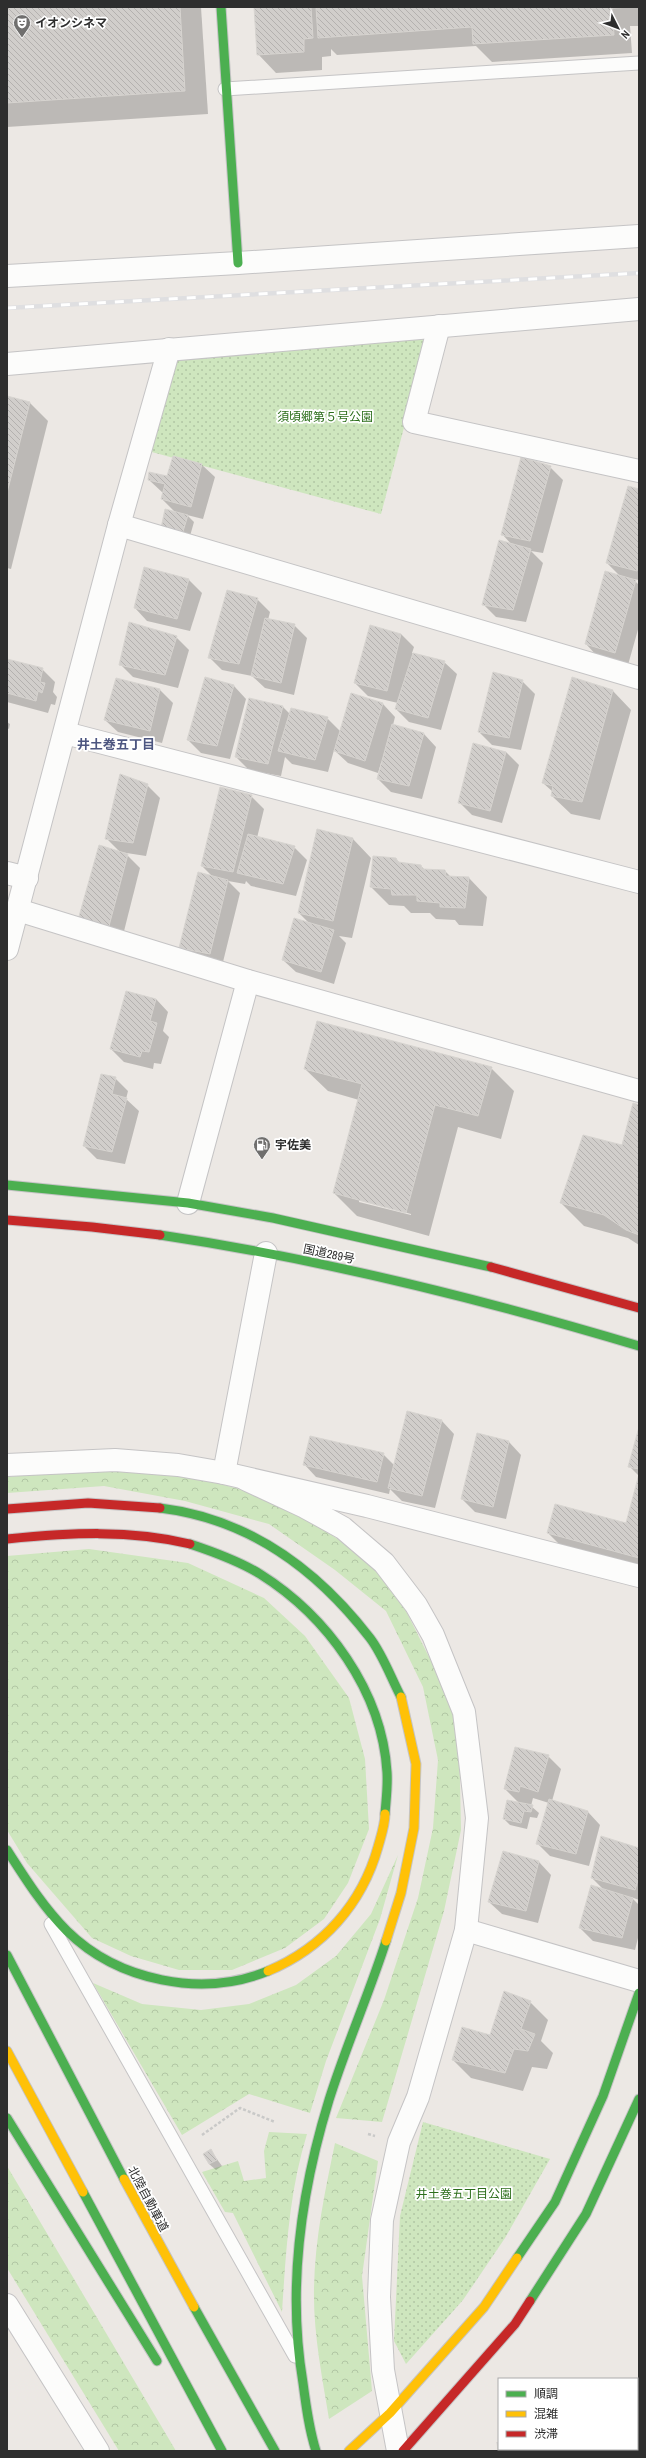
<svg xmlns="http://www.w3.org/2000/svg" width="646" height="2458" font-family="'Archivo Narrow','Noto Sans JP',sans-serif">
	<style>
		.forest { fill: url(#forest-crowns) }
		.park { fill: url(#park-dots) }
		.shadow { fill: #0003; fill-rule: evenodd }
		.building { fill: url(#building-back-hatch); stroke: #d7d4d0 }
		.lines { fill: none; stroke-linecap: round; stroke-linejoin: round }
		.lane-casing { stroke: #c5c4c5; stroke-width: 15 }
		.street-casing { stroke: #c5c4c5; stroke-width: 24 }
		.fast-casing { stroke: #c5c4c5; stroke-width: 11 }
		.slow-casing { stroke: #c5c4c5; stroke-width: 11 }
		.jam-casing { stroke: #c5c4c5; stroke-width: 11 }
		.path { stroke: #c9c9c8; stroke-width: 2.5; stroke-dasharray: 3 2; stroke-linecap: butt }
		.lane { stroke: #fcfcfb; stroke-width: 13 }
		.street { stroke: #fcfcfb; stroke-width: 22 }
		.fast { stroke: #4caf50; stroke-width: 9 }
		.slow { stroke: #ffc107; stroke-width: 9 }
		.jam { stroke: #c62828; stroke-width: 9 }
		.rail-casing { stroke: #dfdfe1; stroke-width: 4.5 }
		.rail { stroke: #fff; stroke-width: 3; stroke-dasharray: 9; stroke-linecap: butt }
		.labels { text-anchor: middle; dominant-baseline: central; stroke-width: 3.5; stroke-linejoin: round; paint-order: stroke }
		.poi-label { font-size: 12px; font-weight: bold; fill: #2e2e2e; stroke: #fff; text-anchor: start }
		.park-label { font-size: 12px; fill: #2c6e1b; stroke: #fff }
		.street-label { font-size: 12px; fill: #2e2e2e; stroke: #fff }
		.neighbourhood-label { font-size: 13px; font-weight: bold; fill: #4d5680; stroke: #fff }
	</style>
	<defs>
		<pattern id="forest-crowns" width="20" height="18" patternUnits="userSpaceOnUse"><rect width="20" height="18" fill="#cee6be"/><path d="M2 6a3 3 0 1 1 6 0M12 15a3 3 0 1 1 6 0" fill="none" stroke="#b1c6a4"/></pattern>
		<pattern id="park-dots" width="8" height="8" patternUnits="userSpaceOnUse"><rect width="8" height="8" fill="#cee6be"/><path d="M2 2h.1M6 6h.1" fill="none" stroke="#b1c6a4" stroke-width="1.8" stroke-linecap="round"/></pattern>
		<pattern id="building-back-hatch" width="6" height="6" patternUnits="userSpaceOnUse"><rect width="6" height="6" fill="#d1cecb"/><path d="M-1 5l2 2M0 0l6 6M5-1l2 2" fill="none" stroke="#b4b1af"/></pattern>
	</defs>
	<rect width="100%" height="100%" fill="#ece8e4"/>
	<g class="forest">
		<path d="M108,1468l76,6 95,26 87,58 40,53 51,102 2,22 2,95 -17,81 -62,211 -46,-4 48,-118 34,-102 15,-70 5,-68 -15,-73 -37,-76 -51,-41 -66,-46 -84,-23 -81,-15 -97,7v-16z"/>
		<path d="M89,1549l99,14 76,35 41,38 44,62 16,61 4,70 -21,54 -24,36 -39,29 -53,22h-53l-48,-14 -39,-18 -65,-75 -20,-33v-274z"/>
		<path d="M398,1855l-18,64 -54,142 -16,52 -61,-19 -67,41 -89,-152 49,21 59,6 48,-6 47,-19 40,-29 35,-42z"/>
		<path d="M269,2132l38,2c-18,58 -21,118 -25,178l-49,-99 -8,-1 -23,-40 36,-11 6,20 22,-3 -2,-27z"/>
		<path d="M335,2143l43,18 -16,115 10,115 -43,28c-7,-43 -16,-87 -15,-131 1,-50 11,-97 21,-145z"/>
		<path d="M7,2166l169,285h-57l-112,-183z"/>
	</g>
	<g class="park">
		<path d="M431,326l-50,188 -233,-63 26,-97z"/>
		<path d="M423,2122l127,37 -45,79 -42,62 -57,64 -12,-23 6,-125z"/>
	</g>
	<g class="shadow">
		<path d="M7,7h194l7,107 -201,13z"/>
		<path d="M255,7h384v19h-9l2,27 -140,9 -16,-16 -139,9 -6,-6v7l-9,1v13l-46,3 -18,-19z"/>
		<path d="M7,397l23,6 18,18 -37,148 -4,-1z"/>
		<path d="M173,457l29,8 13,12 -12,42 -16,-4 7,7 -6,21 -21,-4 9,-26 -14,-14 1,-6 -14,-13 19,-3z"/>
		<path d="M550,467l13,13 -20,73 -12,-2 12,12 -17,59 -30,-5 -13,-13 29,-59 -10,-11z"/>
		<path d="M639,490v90l-6,-1 6,6v41l-11,39 -30,-8 -12,-13 35,-67 -14,-14z"/>
		<path d="M145,568l44,12 13,13 -12,38 -43,-10 -12,-13z"/>
		<path d="M257,599l13,13 -2,8 26,5 13,13 -13,57 -29,-7 -13,-12 -30,-6 -13,-13z"/>
		<path d="M401,634l13,13 -2,6 32,9 13,12 -16,56 -32,-8 -13,-13 2,-6 -30,-7 -13,-13z"/>
		<path d="M176,637l13,13 -11,38 -45,-11 -13,-13z"/>
		<path d="M7,660l35,9 13,13 -2,10 4,5 -2,8 -4,-1 -3,9 -41,-11z"/>
		<path d="M116,679l44,11 13,13 -11,40 -44,-11 -13,-12z"/>
		<path d="M522,681l13,13 -14,56 -29,-5 -13,-13z"/>
		<path d="M234,686l12,13 -16,60 -29,-6 -13,-13z"/>
		<path d="M613,691l18,19 -31,110 -29,-6 -19,-18 1,-4 -10,-9z"/>
		<path d="M352,695l31,9 12,13 -2,8 31,9 12,13 -14,52 -31,-7 -13,-13 5,-16h-2l-3,10 -30,-10 -14,-13 -6,22 -36,-8 -7,-7 -4,19 -32,-6 -13,-13 47,-50 7,7 37,4 14,14z"/>
		<path d="M7,722l3,2 -1,5 -2,-1z"/>
		<path d="M473,745l33,7 13,13 -17,58 -30,-8 -13,-13z"/>
		<path d="M147,785l13,13 -14,58 -26,-4 -14,-14z"/>
		<path d="M251,796l13,13 -7,29 37,9 13,13 -11,36 -45,-10 -5,-5 -1,3 -17,-3 12,12 -18,73 -29,-5 -12,-13 31,-72 -10,-10z"/>
		<path d="M318,830l35,9 18,19 -19,80 -13,-2 7,7 -12,41 -38,-12 -13,-12 26,-37 -10,-10z"/>
		<path d="M127,855l13,13 -18,71 -30,-7z"/>
		<path d="M374,857l22,2 5,5 20,2 4,4 20,1 6,6 18,1 18,19 -4,29 -24,-1 -4,-5 -19,-1 -6,-6h-19l-7,-7 -15,-1 -18,-18z"/>
		<path d="M156,999l12,13 -5,19 6,6 -8,27 -7,-1 -1,6 -29,-7 -13,-13z"/>
		<path d="M491,1068l23,23 -13,48 -43,-12 -29,109 -72,-20 -23,-23 25,-93 -31,-9 -23,-22zM359,1200l52,14v1l-52,-13z"/>
		<path d="M115,1078l13,13 -2,8 13,12 -14,53 -28,-5 -13,-13z"/>
		<path d="M639,1106v139l-11,-7 -44,-12 -23,-23 62,-57z"/>
		<path d="M442,1421l12,13 -19,74 -33,-7 -12,-12 -1,5 -73,-17 -12,-13 79,-10 12,12z"/>
		<path d="M639,1429v47l-10,-10z"/>
		<path d="M509,1442l12,13 -15,64 -31,-7 -13,-13z"/>
		<path d="M639,1477v97l-68,-18 -23,-23 78,-9z"/>
		<path d="M548,1756l13,13 -9,32 36,11 12,13 -11,41 -39,-10 -13,-13 12,-40 -16,-5 -2,8 8,7 -2,5 -7,-1 -3,12 -17,-4 -6,-6 16,-15 -15,-15z"/>
		<path d="M639,1849v51l-8,-3 8,8v29l-4,16 -42,-9 -13,-13 25,-37 -13,-13z"/>
		<path d="M504,1853l35,9 12,13 -13,48 -36,-9 -13,-12z"/>
		<path d="M530,2002l18,18 -7,21 12,12 -6,16 -15,-2 -9,24 -52,-13 -18,-18 38,-24z"/>
		<path d="M211,2151l11,15 -6,4 -7,-6z"/>
		<path d="M498,2443l1,6h79l2,2h-81z"/>
	</g>
	<g class="building">
		<path d="M7,7h173l5,84 -178,12z"/>
		<path d="M254,7h57l2,31 -9,1v13l-47,3z"/>
		<path d="M316,7h318l-22,1 2,27 -141,9 -1,-17 -154,11z"/>
		<path d="M7,396l23,6 -23,91z"/>
		<path d="M173,456l29,8 -11,43 -30,-8 4,-15 -17,-4 1,-8 18,4z"/>
		<path d="M521,457l30,9 -21,75 -29,-6z"/>
		<path d="M628,486l11,3v73l-2,9 -31,-8z"/>
		<path d="M165,509l23,6 -7,23 -21,-5z"/>
		<path d="M499,540l32,9 -18,61 -31,-5z"/>
		<path d="M144,567l45,12 -12,40 -43,-11z"/>
		<path d="M605,571l31,9 -21,73 -30,-9z"/>
		<path d="M227,590l31,8 -19,66 -31,-6z"/>
		<path d="M265,618l30,6 -14,59 -30,-7z"/>
		<path d="M129,622l48,14 -12,39 -46,-10z"/>
		<path d="M370,625l31,9 -14,57 -33,-8z"/>
		<path d="M413,653l32,8 -17,57 -33,-9z"/>
		<path d="M7,659l36,9 -3,14 5,1 -3,10 -4,-2 -2,10 -29,-8z"/>
		<path d="M493,672l30,8 -14,58 -31,-6z"/>
		<path d="M205,677l29,8 -17,61 -30,-6z"/>
		<path d="M572,677l41,13 -31,112 -31,-6 2,-10 -11,-3z"/>
		<path d="M116,678l44,11 -10,42 -46,-11z"/>
		<path d="M351,693l32,10 -18,58 -31,-10z"/>
		<path d="M249,698l34,8 -15,58 -33,-7z"/>
		<path d="M291,708l37,9 -13,43 -37,-9z"/>
		<path d="M392,724l32,9 -15,53 -32,-7z"/>
		<path d="M473,743l33,9 -16,59 -32,-8z"/>
		<path d="M120,774l28,10 -15,59 -28,-4z"/>
		<path d="M220,787l32,8 -19,77 -32,-6z"/>
		<path d="M317,829l36,9 -20,83 -35,-8z"/>
		<path d="M248,834l47,12 -12,38 -46,-11z"/>
		<path d="M99,845l29,9 -19,72 -31,-6z"/>
		<path d="M373,856l23,2 2,4 23,3 1,4 23,1 1,6 23,1 -4,31 -25,-1v-4l-23,-2v-6h-25l-1,-6 -21,-2z"/>
		<path d="M198,872l30,8 -18,74 -31,-6z"/>
		<path d="M294,918l40,12 -13,42 -39,-12z"/>
		<path d="M126,991l30,8 -6,22 7,2 -8,29 -7,-1 -2,6 -30,-8z"/>
		<path d="M317,1021l175,46 -14,49 -43,-11 -29,108 -73,-20 29,-109 -58,-15z"/>
		<path d="M101,1074l15,3 -4,17 15,4 -15,54 -29,-6z"/>
		<path d="M633,1103l6,2v130l-13,-5 -22,-15 -44,-12 23,-68 39,10z"/>
		<path d="M407,1411l35,9 -20,76 -34,-8z"/>
		<path d="M639,1427v42l-11,-2z"/>
		<path d="M477,1433l32,8 -16,66 -32,-8z"/>
		<path d="M310,1436l74,17 -7,29 -74,-17z"/>
		<path d="M639,1474v84l-92,-25 8,-29 71,19z"/>
		<path d="M515,1747l34,8 -11,37 -18,-6 -1,6 -15,-3z"/>
		<path d="M549,1799l39,12 -12,43 -40,-10z"/>
		<path d="M507,1800l26,5 -2,7 -7,-1 -3,12 -18,-4z"/>
		<path d="M601,1836l38,12v29l-4,13 -44,-12z"/>
		<path d="M503,1851l36,10 -13,50 -38,-9z"/>
		<path d="M591,1885l42,13 -11,40 -43,-10z"/>
		<path d="M504,1991l27,10 -10,28 14,5 -7,17 -14,-2 -9,24 -53,-13 10,-33 28,8z"/>
		<path d="M211,2149l6,11 -8,4 -6,-10z"/>
		<path d="M497,2442l2,7h14v2h-15z"/>
		<path d="M520,2449h60l2,2h-64z"/>
	</g>
	<g class="lines">
		<g class="lane-casing">
			<g id="lane">
				<path d="M225,89l414,-26"/>
				<path d="M51,1924l244,432"/>
			</g>
		</g>
		<g class="street-casing">
			<g id="street">
				<path d="M7,276l231,-13 401,-27"/>
				<path d="M439,326l-25,96 225,49"/>
				<path d="M7,364l632,-55"/>
				<path d="M119,525l520,153"/>
				<path d="M65,733l574,149"/>
				<path d="M7,873l20,5"/>
				<path d="M18,910l230,71 391,110"/>
				<path d="M7,949l112,-424 50,-176"/>
				<path d="M188,1203l60,-222"/>
				<path d="M7,1465l108,-5 63,5 46,8 143,33 272,70"/>
				<path d="M224,1473l42,-220"/>
				<path d="M245,1479l60,28 38,21 41,35 32,42 17,30 31,77 13,106 -11,112 -48,167 -19,45 -17,78 -3,77 4,73 15,81"/>
				<path d="M466,1930l173,51"/>
				<path d="M7,2305l91,146"/>
			</g>
		</g>
		<g class="fast-casing">
			<g id="fast">
				<path d="M221,7l17,256"/>
				<path d="M7,1185l181,18 85,15 218,49"/>
				<path d="M160,1235c162,24 322,64 479,111"/>
				<path d="M160,1508c89,11 156,60 210,130 13,17 21,40 31,59"/>
				<path d="M190,1544c24,8 49,17 70,30 67,42 122,117 127,198 1,14 -1,28 -2,42"/>
				<path d="M7,1850c18,28 36,57 60,81 51,50 135,67 201,40"/>
				<path d="M7,1955l117,224"/>
				<path d="M7,2118l150,243"/>
				<path d="M83,2192l139,259"/>
				<path d="M517,2258l38,-56 48,-106 36,-103"/>
				<path d="M530,2301l56,-87 53,-115"/>
				<path d="M194,2307l81,144"/>
				<path d="M316,2451c-7,-22 -10,-45 -13,-68 -16,-95 -2,-192 26,-283 17,-54 40,-106 57,-159"/>
			</g>
		</g>
		<g class="slow-casing">
			<g id="slow">
				<path d="M386,1941l15,-48 13,-65 2,-64 -15,-67"/>
				<path d="M268,1971c55,-23 94,-67 110,-124 3,-11 7,-22 7,-33"/>
				<path d="M7,2051l76,141"/>
				<path d="M124,2179l70,128"/>
				<path d="M349,2451l41,-38 94,-106 33,-49"/>
			</g>
		</g>
		<g class="jam-casing">
			<g id="jam">
				<path d="M7,1220l85,7 68,8"/>
				<path d="M491,1267l148,41"/>
				<path d="M7,1509l81,-6 72,5"/>
				<path d="M7,1539c62,-6 123,-10 183,5"/>
				<path d="M403,2451l112,-127 15,-23"/>
			</g>
		</g>
		<g class="path">
			<path d="M368,2134l7,2"/>
			<path d="M202,2135l38,-27 35,14"/>
		</g>
		<use href="#lane" class="lane"/>
		<use href="#street" class="street"/>
		<use href="#fast" class="fast"/>
		<use href="#slow" class="slow"/>
		<use href="#jam" class="jam"/>
		<g class="rail-casing">
			<path id="rail" d="M7,308l632,-35"/>
		</g>
		<use href="#rail" class="rail"/>
	</g>
	<defs>
		<g id="theatre-pin" transform="scale(0.9)"><path d="M0 17L-7.5 6A9.5 9.5 0 1 1 7.5 6Z" fill="#706f6e" stroke="#fff"/><path d="M-5-5.5Q0-4 5-5.5V0Q5 5 0 6Q-5 5-5 0ZM-3.3-2.5H-1v1.5H-3.3ZM1-2.5H3.3v1.5H1ZM-2.8 1Q0 5.5 2.8 1Z" fill="#fff"/></g>
		<g id="fuel-pin" transform="scale(0.9)"><path d="M0 17L-7.5 6A9.5 9.5 0 1 1 7.5 6Z" fill="#706f6e" stroke="#fff"/><path d="M-5.5-6h7V0h2V4h1.3V-2.5L3-4.5l.8-.8L6-3V5H2.5V1h-1V6h-7ZM-4.2-4.7v3.2H.2V-4.7Z" fill="#fff"/></g>
	</defs>
	<g fill-rule="evenodd">
		<use href="#theatre-pin" x="22" y="23"/>
		<use href="#fuel-pin" x="262" y="1145"/>
	</g>
	<g class="labels">
		<g class="poi-label">
			<text x="35" y="23">イオンシネマ</text>
			<text x="275" y="1145">宇佐美</text>
		</g>
		<g class="park-label">
			<text x="325" y="417">須頃郷第５号公園</text>
			<text x="464" y="2194">井土巻五丁目公園</text>
		</g>
		<g class="street-label">
			<text transform="translate(329 1254) rotate(12)">国道289号</text>
			<text transform="translate(148 2199) rotate(62)">北陸自動車道</text>
		</g>
		<g class="neighbourhood-label">
			<text x="116" y="744">井土巻五丁目</text>
		</g>
	</g>
	<rect width="646" height="2458" fill="none" stroke="#2e2e2e" stroke-width="16"/>
	<rect x="498" y="2378" width="140" height="72" fill="#ffffff" stroke="#ababab"/>
	<rect x="506" y="2391" width="20" height="6" fill="#4caf50" stroke="#ababab"/>
	<text x="534" y="2398" font-size="12" fill="#2e2e2e">順調</text>
	<rect x="506" y="2411" width="20" height="6" fill="#ffc107" stroke="#ababab"/>
	<text x="534" y="2418" font-size="12" fill="#2e2e2e">混雑</text>
	<rect x="506" y="2431" width="20" height="6" fill="#c62828" stroke="#ababab"/>
	<text x="534" y="2438" font-size="12" fill="#2e2e2e">渋滞</text>
	<g transform="translate(618 28) rotate(132)" stroke="#ffffff" stroke-width="3" paint-order="stroke">
	<path d="M0-3L7 15L0 10L-7 15Z" fill="#2e2e2e"/>
	<text y="-6" font-size="11" font-weight="bold" text-anchor="middle" fill="#2e2e2e">N</text>
	</g>
</svg>
